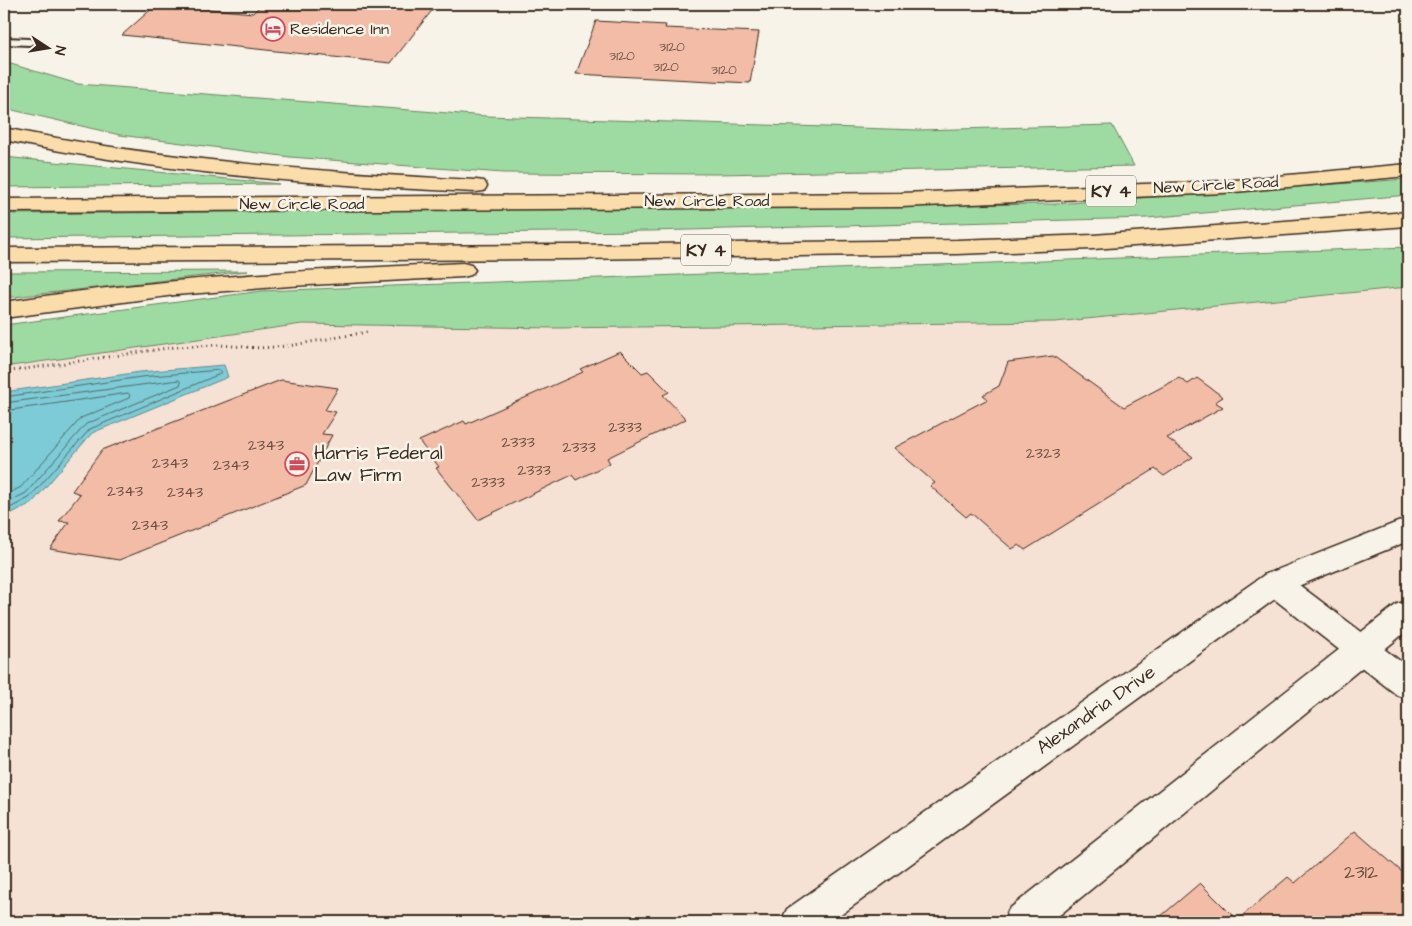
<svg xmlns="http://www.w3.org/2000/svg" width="1412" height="926" font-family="'Architects Daughter',sans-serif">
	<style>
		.built { fill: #f6e2d4 }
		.green { fill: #9edba3; stroke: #6c8260 }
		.water { fill: #7bcbd6; stroke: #618b8c }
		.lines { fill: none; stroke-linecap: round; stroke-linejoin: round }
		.shore { stroke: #556a68; stroke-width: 1 }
		.building { fill: #f2bca6; stroke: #3b2a1e }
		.lane-casing { stroke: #3b2a1e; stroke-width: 4 }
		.street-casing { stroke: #3b2a1e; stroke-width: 3 }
		.secondary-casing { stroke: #3b2a1e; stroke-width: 3 }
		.highway-casing { stroke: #3b2a1e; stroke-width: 3 }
		.path { stroke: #3b2a1e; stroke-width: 3; stroke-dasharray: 1 4; stroke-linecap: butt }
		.lane { fill: #f7f3e8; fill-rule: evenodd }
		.street { fill: #f7f3e8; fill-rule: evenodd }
		.secondary { fill: #f7f3e8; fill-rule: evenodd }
		.highway { fill: #fbddab; fill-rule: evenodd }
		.labels { text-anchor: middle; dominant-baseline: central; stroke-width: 5; stroke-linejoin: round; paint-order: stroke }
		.far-number-label { font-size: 14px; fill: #694e40 }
		.far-poi-label { font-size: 16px; fill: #3b2a1e; stroke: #f7f3e8; text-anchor: start }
		.far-street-label { font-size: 16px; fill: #3b2a1e; stroke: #f7f3e8 }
		.number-label { font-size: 16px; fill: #694e40 }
		.shield { fill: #f7f3e8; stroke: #73665b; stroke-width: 1 }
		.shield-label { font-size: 18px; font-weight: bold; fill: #3b2a1e }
		.poi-label { font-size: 19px; fill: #3b2a1e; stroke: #f7f3e8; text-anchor: start }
		.street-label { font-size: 19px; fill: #3b2a1e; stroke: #f7f3e8 }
		.near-number-label { font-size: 19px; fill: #694e40 }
	</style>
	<rect width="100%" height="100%" fill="#f7f3e8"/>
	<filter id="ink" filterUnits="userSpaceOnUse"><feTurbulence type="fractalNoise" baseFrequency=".02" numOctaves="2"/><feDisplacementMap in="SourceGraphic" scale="10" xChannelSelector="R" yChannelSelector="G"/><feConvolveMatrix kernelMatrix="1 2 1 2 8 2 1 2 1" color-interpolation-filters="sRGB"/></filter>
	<g filter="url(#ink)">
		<path class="built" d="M1408,287v635h-1404v-555l298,-43 252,4 501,-6z"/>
		<g class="green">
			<path d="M4,62l74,22 408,32 432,14 194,-5 22,41 -416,8 -215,-1 -213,-16 -170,-22 -116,-27z"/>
			<path d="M4,157l275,27 -275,3z"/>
			<path d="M1408,179v16l-261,23 -497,13 -646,7v-24l1051,-10z"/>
			<path d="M1408,247v40l-353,35 -501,6 -252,-4 -298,43v-42l258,-34z"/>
			<path d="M248,271l-244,27v-26z"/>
		</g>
		<path class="water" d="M224,365l4,12 -136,56 -60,70 -28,14v-125l136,-20z"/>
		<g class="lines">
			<g class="shore">
				<path d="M4,397l137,-20 78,-7 3,3 -132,56 -61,69 -25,13"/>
				<path d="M4,403l175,-23 2,2 -1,3 -94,39 -60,69 -22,11"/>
				<path d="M4,411l124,-18 2,2 -1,3 -48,20 -60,69 -17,9"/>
			</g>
		</g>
		<g class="building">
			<path d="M157,4l96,9 9,-9h175l-46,59 -269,-28z"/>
			<path d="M596,21l70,4 -1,3 94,4 -9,51 -174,-9z"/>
			<path d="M620,351l22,22 6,-2 21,21 -6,3 23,24 -79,39 3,5 -34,17 -4,-5 -94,45 -42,-52 3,-1 -20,-26 45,-20 2,3 117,-52 -3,-3z"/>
			<path d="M1053,356l71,51 55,-29 9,6 9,-6 26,19 -8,5 8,5 -56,31 26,19 -29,19 -9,-7 -130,81 -6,-5 -7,4 -41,-36 -5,4 -36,-31 5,-3 -41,-35 94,-49 -5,-4 16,-9 9,-24z"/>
			<path d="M281,380l57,8 -13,22 11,2 -14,22 10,1 -26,50 -187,75 -69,-11 19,-27 -10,-1 21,-27 -8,-3 30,-41z"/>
			<path d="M1355,831l53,46v45h-254l46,-39 37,37 51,-43 7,6z"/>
		</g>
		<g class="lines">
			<g class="lane-casing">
				<path id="lane" d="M4,38l26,1 5,3 -5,3 -26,-1z"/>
			</g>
			<g class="street-casing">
				<path id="street" d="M1275,571l11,4 122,92v32l-11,-4 -133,-104 -4,-8 4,-8z"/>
			</g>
			<g class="secondary-casing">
				<g id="secondary">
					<path d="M1408,518v23l-122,50 -455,331h-50l6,-13 477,-334z"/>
					<path d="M1408,601v29l-357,292h-48l6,-13 388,-305z"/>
				</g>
			</g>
			<g class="highway-casing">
				<g id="highway">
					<path d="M4,128c156,32 313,44 472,52l8,1 3,5 -3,5 -8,1c-159,-7 -316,-19 -472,-52z"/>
					<path d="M1408,164v12l-184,17 -323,14 -897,5v-13l897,-6 323,-12z"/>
					<path d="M1408,212v14l-315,23 -136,5 -387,5 -566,3v-14l566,-3 387,-5 136,-5z"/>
					<path d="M463,263l8,2 4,5 -4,5 -8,2 -173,9 -115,9 -171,23v-16c152,-24 305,-32 459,-39z"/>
				</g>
			</g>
			<path class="path" d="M4,372l171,-25 44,-2 41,3 28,-2 79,-14"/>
			<use href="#lane" class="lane"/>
			<use href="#street" class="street"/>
			<use href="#secondary" class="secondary"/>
			<use href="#highway" class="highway"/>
		</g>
	</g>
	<defs>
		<g id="hotel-ring" transform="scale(1.25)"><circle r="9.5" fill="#f7f3e8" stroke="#d1495b" stroke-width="1.5"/><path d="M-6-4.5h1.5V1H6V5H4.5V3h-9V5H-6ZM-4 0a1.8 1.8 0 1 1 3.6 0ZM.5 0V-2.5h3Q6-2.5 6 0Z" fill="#d1495b"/></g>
		<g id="office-ring" transform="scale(1.25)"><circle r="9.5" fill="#f7f3e8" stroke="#d1495b" stroke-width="1.5"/><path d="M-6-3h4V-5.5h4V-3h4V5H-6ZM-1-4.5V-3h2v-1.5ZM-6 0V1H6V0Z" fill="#d1495b"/></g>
	</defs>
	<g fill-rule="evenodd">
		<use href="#hotel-ring" x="273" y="29"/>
		<use href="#office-ring" x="297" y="464"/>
	</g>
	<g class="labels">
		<g class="far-number-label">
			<text x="672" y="47">3120</text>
			<text x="622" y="56">3120</text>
			<text x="666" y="67">3120</text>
			<text x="724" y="70">3120</text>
		</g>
		<g class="far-poi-label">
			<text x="290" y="29">Residence Inn</text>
		</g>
		<g class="far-street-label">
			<text transform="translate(1216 185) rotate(-3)">New Circle Road</text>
			<text x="707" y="201">New Circle Road</text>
			<text x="302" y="204">New Circle Road</text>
		</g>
		<g class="number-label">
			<text x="625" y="427">2333</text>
			<text x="518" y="442">2333</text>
			<text x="266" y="445">2343</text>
			<text x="579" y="447">2333</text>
			<text x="1043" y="453">2323</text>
			<text x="170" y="463">2343</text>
			<text x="231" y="465">2343</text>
			<text x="534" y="470">2333</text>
			<text x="488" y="482">2333</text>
			<text x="125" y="491">2343</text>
			<text x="185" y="492">2343</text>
			<text x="150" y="525">2343</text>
		</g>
		<g class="shield">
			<rect x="1086" y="175.5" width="50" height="31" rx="4"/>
			<rect x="681" y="234.5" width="50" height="31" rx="4"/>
		</g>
		<g class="shield-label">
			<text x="1111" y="191">KY 4</text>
			<text x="706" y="250">KY 4</text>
		</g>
		<g class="poi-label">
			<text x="314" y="453">Harris Federal<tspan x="314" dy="22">Law Firm</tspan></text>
		</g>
		<g class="street-label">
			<text transform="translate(1096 710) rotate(-35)">Alexandria Drive</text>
		</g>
		<g class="near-number-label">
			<text x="1361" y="872">2312</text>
		</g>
	</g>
	<rect width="1412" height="926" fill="none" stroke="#f7f3e8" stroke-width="20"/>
	<rect x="10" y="10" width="1392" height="906" fill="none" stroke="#3b2a1e" stroke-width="2" filter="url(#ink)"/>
	<g transform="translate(48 48) rotate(102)" stroke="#f7f3e8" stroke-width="4" paint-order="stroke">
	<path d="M0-4L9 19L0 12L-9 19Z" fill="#3b2a1e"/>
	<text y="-8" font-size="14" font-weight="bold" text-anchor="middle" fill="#3b2a1e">N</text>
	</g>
</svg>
